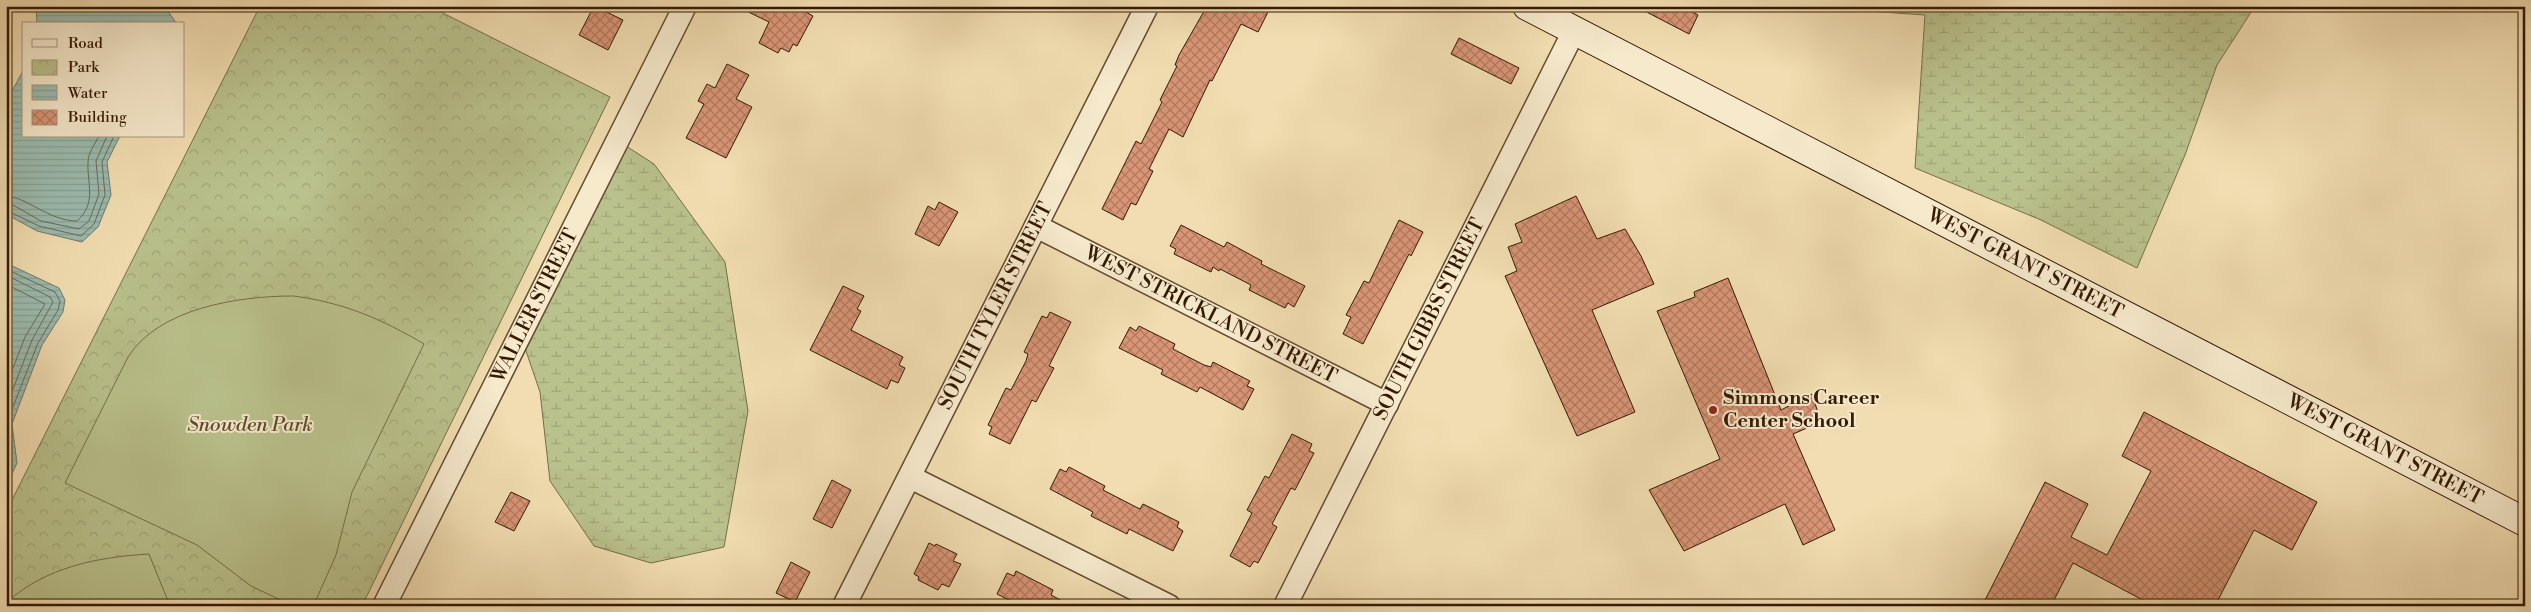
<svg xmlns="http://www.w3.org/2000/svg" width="2531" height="612" font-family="'Libre Bodoni',serif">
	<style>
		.wetland { fill: url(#wetland-marsh); stroke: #766e48 }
		.park { fill: url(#park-crowns); stroke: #766e48 }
		.garden { fill: #b9c18c; stroke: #766e48 }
		.water { fill: url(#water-rules); stroke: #727b6a }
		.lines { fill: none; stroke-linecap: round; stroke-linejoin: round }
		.shore { stroke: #686a59; stroke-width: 1 }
		.building { fill: url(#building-cross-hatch); stroke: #341a03 }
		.street-casing { stroke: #634b2e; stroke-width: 25 }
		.secondary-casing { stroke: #341a03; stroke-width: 30 }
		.street { stroke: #f6e9cc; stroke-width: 22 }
		.secondary { stroke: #f6e9cc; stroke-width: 28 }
		.poi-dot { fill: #8f2418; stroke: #f6e9cc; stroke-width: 2 }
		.labels { text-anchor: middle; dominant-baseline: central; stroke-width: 4; stroke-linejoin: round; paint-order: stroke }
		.street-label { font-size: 20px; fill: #341a03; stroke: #f6e9cc }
		.poi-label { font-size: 20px; font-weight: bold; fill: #341a03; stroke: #f6e9cc; text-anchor: start }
		.park-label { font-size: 20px; font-style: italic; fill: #5c4c2c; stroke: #f6e9cc }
	</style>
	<defs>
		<pattern id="wetland-marsh" width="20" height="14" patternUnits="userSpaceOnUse" patternTransform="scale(1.25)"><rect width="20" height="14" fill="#b9c18c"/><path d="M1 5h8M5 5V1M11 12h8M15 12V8" fill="none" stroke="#a0a577"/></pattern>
		<pattern id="park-crowns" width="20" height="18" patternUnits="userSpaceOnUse" patternTransform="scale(1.25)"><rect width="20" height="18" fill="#b9c18c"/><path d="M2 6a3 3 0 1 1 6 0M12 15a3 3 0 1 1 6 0" fill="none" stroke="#a0a577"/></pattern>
		<pattern id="water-rules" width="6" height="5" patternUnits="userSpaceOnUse" patternTransform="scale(1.25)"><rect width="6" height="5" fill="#9bbbaf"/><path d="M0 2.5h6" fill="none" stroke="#86a095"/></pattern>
		<pattern id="building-cross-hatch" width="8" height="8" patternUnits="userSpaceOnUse" patternTransform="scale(1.25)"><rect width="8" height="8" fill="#d99576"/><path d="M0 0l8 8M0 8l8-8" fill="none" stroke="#b1795f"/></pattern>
	</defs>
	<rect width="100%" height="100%" fill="#f1ddb1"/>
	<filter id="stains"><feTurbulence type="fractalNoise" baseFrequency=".004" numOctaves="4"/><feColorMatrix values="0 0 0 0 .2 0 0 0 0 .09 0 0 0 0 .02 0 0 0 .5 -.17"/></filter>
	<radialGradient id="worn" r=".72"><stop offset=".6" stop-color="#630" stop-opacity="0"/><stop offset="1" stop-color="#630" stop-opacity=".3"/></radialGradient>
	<g class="wetland">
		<path d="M1785,6h470l-38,59 -32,90 -48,113 -96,-48 -126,-52 10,-153 -73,-5 -65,-1z"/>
		<path d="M626,146l28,18 71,98 23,149 -24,136 -73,16 -57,-17 -44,-65 -10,-89 -15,-44z"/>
	</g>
	<path class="park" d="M260,6h169l181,91 -248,509h-356v-94z"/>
	<g class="garden">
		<path d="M293,296c49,6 89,23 131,48l-72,148 -16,63 -20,45 -23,6 -42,-20 -54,-41 -132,-62 63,-126c31,-49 111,-61 165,-61z"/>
		<path d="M149,554l21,52h-164l1,-4c39,-35 91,-45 142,-48z"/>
	</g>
	<g class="water">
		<path d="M36,6h124l7,4 10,14h-140z"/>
		<path d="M24,69v67h96l-13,26 4,33 -13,32 -16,15 -45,-11 -31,-17v-112z"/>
		<path d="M6,263l53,25 6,12 -2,12 -21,33 -30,79 5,39 -11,24z"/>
	</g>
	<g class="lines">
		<g class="shore">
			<path d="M6,196c21,1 43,25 71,25 20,-18 10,-37 11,-59 0,-9 7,-18 11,-26"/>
			<path d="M6,203l7,2 28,16 38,8 10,-8 10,-27 -3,-33 11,-25"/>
			<path d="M6,210l33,16 42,10 13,-12 11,-29 -3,-33 12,-26"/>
			<path d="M6,269l49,23 5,9 -2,9 -20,33 -31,79 5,40 -6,16"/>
			<path d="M6,275l44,22 3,5 -21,38 -26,67"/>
			<path d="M6,284l39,20 -20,33 -19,49"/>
		</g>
	</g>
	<g class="building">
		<path d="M594,6l29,14 -15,30 -29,-15z"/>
		<path d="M736,6h59l18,10 -16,30 -4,-2 -4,8 -8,-4 -3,5 -19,-10 10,-21z"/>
		<path d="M1207,6h64l-13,26 -17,-8 -29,57 -2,-1 -27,57 -14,-8 -20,40 4,2 -17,34 -5,-2 -8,17 -21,-11 34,-68 5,3 21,-42 -2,-2 17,-34 -2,-1 4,-10z"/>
		<path d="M1635,6h47l16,9 -9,19z"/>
		<path d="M1459,38l60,30 -8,16 -60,-30z"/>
		<path d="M727,64l22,11 -13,24 16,8 -26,51 -40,-20 18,-34 -6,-3 9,-17 8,4z"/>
		<path d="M1576,196l21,43 28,-10 16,27 13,28 -62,26 43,102 -58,24 -72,-160 12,-5 -9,-24 14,-5 -7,-18z"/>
		<path d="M939,202l19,10 -19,34 -24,-12 13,-28 7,4z"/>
		<path d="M1399,220l24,12 -12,24 -2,-2 -46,90 -20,-10 8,-17 -5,-2 18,-34 5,2z"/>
		<path d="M1181,225l43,22 3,-5 35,19 -1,3 44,22 -11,21 -6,-4 -3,5 -36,-18 2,-5 -31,-16 -1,2 -6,-4 -2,5 -37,-18 2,-5 -6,-3z"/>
		<path d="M1728,278l53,132 31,-16 9,28 -28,12 42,96 -32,15 -18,-41 -101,47 -35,-61 71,-31 -63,-148 38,-14 -1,-5z"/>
		<path d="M843,286l21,10 -7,13 4,2 -10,19 52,27 -4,8 6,3 -7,15 -7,-3 -4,9 -77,-39z"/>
		<path d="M1050,312l21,10 -22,44 5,2 -18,34 -4,-2 -22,44 -21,-10 3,-7 -4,-2 18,-37 5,2 15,-29 2,-7 -4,-2 18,-36 5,2z"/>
		<path d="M1139,326l36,18 -2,5 31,16 7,2 2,-5 37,19 -3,5 7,3 -11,21 -43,-23 -3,5 -36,-18 2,-4 -44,-22 11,-21 6,4z"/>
		<path d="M2144,412l173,90 -25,48 -38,-20 -39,76h-61l-81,-43 -22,43h-69l63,-124 43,22 -17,33 36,18 44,-84 -29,-15z"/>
		<path d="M1292,434l20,10 -3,7 5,2 -19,37 -4,-2 -19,36 5,3 -19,36 -4,-2 -4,6 -20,-11 22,-43 -5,-3 18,-34 4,2z"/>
		<path d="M1069,467l36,19 -2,4 31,16 6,3 3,-5 36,18 -2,5 6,4 -10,20 -44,-22 -2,5 -36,-18 2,-4 -43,-23 10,-20 6,3z"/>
		<path d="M832,480l19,10 -19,38 -19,-9z"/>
		<path d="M511,492l19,9 -16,30 -19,-9z"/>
		<path d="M929,543l6,3 1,-2 21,10 -4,7 8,3 -12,23 -7,-3 -4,6 -20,-10 1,-3 -5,-3z"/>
		<path d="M791,562l19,10 -15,30 -19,-9z"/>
		<path d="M1016,571l37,19 -2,5 21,11h-51l-24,-12 10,-21 7,3z"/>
	</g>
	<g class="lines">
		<g class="street-casing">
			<g id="street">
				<path id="s1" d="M1036,226l351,178"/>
				<path d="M910,477l259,129"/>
				<path id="s2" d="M384,606l301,-600"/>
				<path id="s3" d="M844,606l303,-600"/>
				<path id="s4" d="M1285,606l289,-575"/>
			</g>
		</g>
		<g class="secondary-casing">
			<g id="secondary">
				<path id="s5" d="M1527,6l998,516"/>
			</g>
		</g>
		<use href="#street" class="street"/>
		<use href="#secondary" class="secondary"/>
	</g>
	<circle class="poi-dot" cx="1713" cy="410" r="5"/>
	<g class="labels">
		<g class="street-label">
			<text stroke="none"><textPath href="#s5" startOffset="561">WEST GRANT STREET</textPath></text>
			<text stroke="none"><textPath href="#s2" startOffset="336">WALLER STREET</textPath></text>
			<text stroke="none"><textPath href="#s3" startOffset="336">SOUTH TYLER STREET</textPath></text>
			<text stroke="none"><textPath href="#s1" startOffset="196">WEST STRICKLAND STREET</textPath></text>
			<text stroke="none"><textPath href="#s4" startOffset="321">SOUTH GIBBS STREET</textPath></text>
			<text stroke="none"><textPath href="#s5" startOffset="966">WEST GRANT STREET</textPath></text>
		</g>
		<g class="poi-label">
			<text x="1723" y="398">Simmons Career<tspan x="1723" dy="23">Center School</tspan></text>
		</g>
		<g class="park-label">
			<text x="250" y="425">Snowden Park</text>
		</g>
	</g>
	<rect width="2531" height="612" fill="none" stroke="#f1ddb1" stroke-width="25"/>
	<rect x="8" y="8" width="2516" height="597" fill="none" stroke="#341a03" stroke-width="2.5"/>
	<rect x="12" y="12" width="2506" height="587" fill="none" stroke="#341a03"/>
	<rect x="22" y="22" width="162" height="115" fill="#f6e9cc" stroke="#a8967c"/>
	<rect x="32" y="39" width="25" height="8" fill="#f6e9cc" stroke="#a8967c"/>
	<text x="68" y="48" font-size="15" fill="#341a03">Road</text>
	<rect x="32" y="60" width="25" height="15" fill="url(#park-crowns)" stroke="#a8967c"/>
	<text x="68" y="72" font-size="15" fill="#341a03">Park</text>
	<rect x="32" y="85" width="25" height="15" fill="url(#water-rules)" stroke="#a8967c"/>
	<text x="68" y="98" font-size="15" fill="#341a03">Water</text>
	<rect x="32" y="110" width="25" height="15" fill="url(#building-cross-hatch)" stroke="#a8967c"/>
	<text x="68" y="122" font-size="15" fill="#341a03">Building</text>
	<rect width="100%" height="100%" filter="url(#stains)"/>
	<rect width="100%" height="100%" fill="url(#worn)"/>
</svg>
